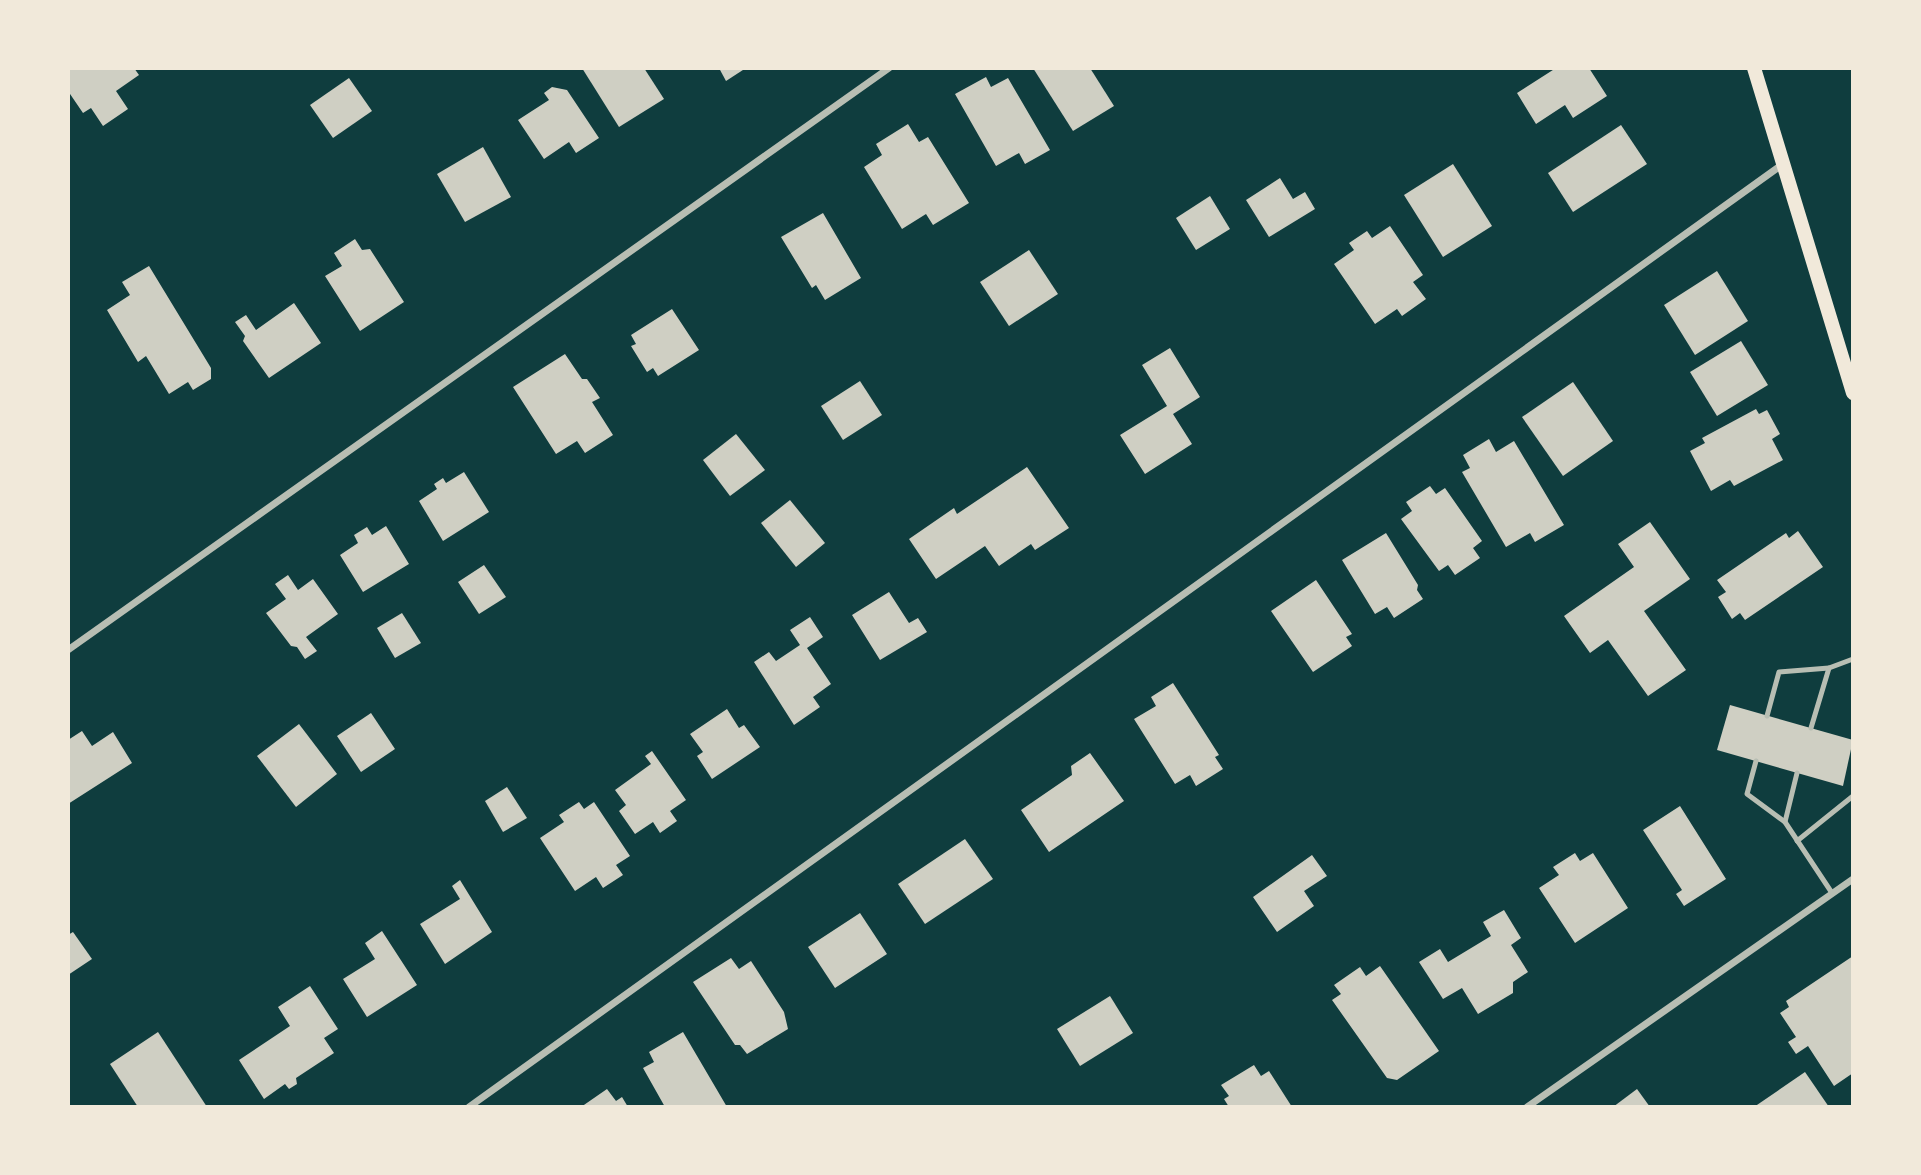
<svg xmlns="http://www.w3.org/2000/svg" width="1921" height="1175" font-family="'Roboto Serif',serif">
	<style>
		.building { fill: #cfcfc3 }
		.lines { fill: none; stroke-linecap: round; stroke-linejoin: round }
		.service { stroke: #b8beb3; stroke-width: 5 }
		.minor { stroke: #b8beb3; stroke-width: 7 }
		.secondary { stroke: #f1e9da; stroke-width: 14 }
	</style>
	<rect width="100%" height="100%" fill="#0f3d3e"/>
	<g class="building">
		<path d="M68,68h66l5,7 -23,16 12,18 -25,17 -12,-18 -8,5 -15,-22z"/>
		<path d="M582,68h62l20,31 -45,28z"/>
		<path d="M719,68h27l-20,13z"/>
		<path d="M1033,68h57l24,38 -41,25z"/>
		<path d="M1556,68h33l18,28 -34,22 -8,-13 -29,19 -19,-31z"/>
		<path d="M986,77l5,10 17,-9 42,72 -25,14 -6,-11 -23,13 -41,-72z"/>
		<path d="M349,78l23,33 -39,27 -23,-33z"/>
		<path d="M552,87l15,3 32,48 -23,15 -7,-11 -25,17 -26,-39 31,-20 -5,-7z"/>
		<path d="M908,124l11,18 9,-5 41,66 -36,22 -7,-11 -24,15 -38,-62 18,-12 -6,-11z"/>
		<path d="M1621,125l26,39 -74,48 -25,-39z"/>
		<path d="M483,147l28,50 -46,25 -28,-48z"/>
		<path d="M1453,164l39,62 -49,31 -39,-62z"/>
		<path d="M1280,178l13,21 12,-7 10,17 -46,28 -23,-37z"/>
		<path d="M1210,196l20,33 -34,21 -20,-32z"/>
		<path d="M823,213l38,65 -36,22 -9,-15 -4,3 -31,-51z"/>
		<path d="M1390,226l33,49 -10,7 13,17 -24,17 -5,-7 -22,15 -41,-60 20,-14 -5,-7 18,-12 5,7z"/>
		<path d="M355,239l7,11 8,-1 34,53 -44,29 -35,-55 17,-10 -8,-13z"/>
		<path d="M1029,250l29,44 -49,32 -29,-44z"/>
		<path d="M149,266l62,102v11l-18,11 -5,-8 -19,12 -23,-38 -8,6 -31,-52 23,-15 -8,-13z"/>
		<path d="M1717,271l31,50 -53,34 -31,-50z"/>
		<path d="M294,303l27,40 -52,35 -26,-37 2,-5 -10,-14 11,-7 10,15z"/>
		<path d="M672,309l27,41 -41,26 -5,-8 -6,4 -16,-26 5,-2 -5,-9z"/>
		<path d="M1741,341l27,44 -51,31 -27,-44z"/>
		<path d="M1170,348l30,49 -27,17 19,30 -47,30 -25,-39 47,-29 -25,-41z"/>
		<path d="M565,354l17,25h5l13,19 -8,4 21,33 -28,18 -8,-12 -21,13 -43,-67z"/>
		<path d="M860,381l22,34 -39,25 -22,-34z"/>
		<path d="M1573,382l40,59 -50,35 -41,-59z"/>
		<path d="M1756,409l3,5 8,-4 13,24 -8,5 11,21 -49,26 -4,-6 -19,11 -21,-40 15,-8 -3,-5z"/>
		<path d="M736,434l29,36 -35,26 -27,-36z"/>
		<path d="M1489,439l7,13 18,-11 50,84 -29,17 -5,-9 -24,14 -44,-75 8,-4 -7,-13z"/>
		<path d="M1027,467l42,61 -34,22 -4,-6 -32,22 -14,-20 -49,33 -27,-40 45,-31 3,6z"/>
		<path d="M464,472l25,40 -46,29 -24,-40 18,-12 -3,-5 9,-6 3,5z"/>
		<path d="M1430,486l6,8 9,-6 37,53 -9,7 7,10 -25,17 -7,-10 -9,6 -38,-52 11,-8 -6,-9z"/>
		<path d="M790,500l35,43 -29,24 -35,-44z"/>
		<path d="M1650,522l40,57 -46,32 42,59 -38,26 -40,-56 -18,13 -26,-37 70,-49 -16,-23z"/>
		<path d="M386,526l23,38 -46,28 -23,-37 18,-12 -4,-8 13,-8 5,8z"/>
		<path d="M1798,531l25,36 -78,53 -5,-7 -8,6 -14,-22 8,-5 -9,-12 69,-47 3,5z"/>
		<path d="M1386,533l32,52 -1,5 6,9 -29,19 -7,-11 -12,7 -33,-54z"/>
		<path d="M484,565l22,32 -27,17 -21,-32z"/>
		<path d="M288,575l10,15 15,-11 25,35 -32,23 11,14 -12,8 -8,-12 -6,-1 -25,-33 20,-14 -11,-15z"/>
		<path d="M1316,580l36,54 -6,3 6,9 -39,26 -42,-61z"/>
		<path d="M889,592l20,31 9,-5 9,14 -47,28 -28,-45z"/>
		<path d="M402,613l19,30 -26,15 -18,-30z"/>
		<path d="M810,617l13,20 -16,11 24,36 -18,13 7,10 -26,18 -40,-63 15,-10 7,9 24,-16 -10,-15z"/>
		<path d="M1173,683l46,72 -4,2 8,12 -27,17 -6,-11 -15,9 -41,-65 22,-13 -5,-9z"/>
		<path d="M1730,705l123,35 -10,46 -126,-36z"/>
		<path d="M727,709l12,19 5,-3 16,22 -48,32 -15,-23 6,-4 -13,-18z"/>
		<path d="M371,713l24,36 -34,23 -24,-36z"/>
		<path d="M299,724l38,50 -41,33 -39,-51z"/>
		<path d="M82,731l10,15 21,-14 19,31 -64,41v-64z"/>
		<path d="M652,751l34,49 -16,11 7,10 -17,12 -7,-11 -18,12 -16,-23 7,-6 -11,-15 36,-26 -6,-8z"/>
		<path d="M1090,753l34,48 -75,51 -28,-42 51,-35 -1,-9z"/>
		<path d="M507,787l20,31 -24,14 -18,-31z"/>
		<path d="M579,802l5,7 10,-7 36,54 -14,9 7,10 -20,13 -7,-11 -21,14 -35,-53 24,-16 -5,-7z"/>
		<path d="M1680,806l46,73 -42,27 -8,-12 6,-4 -39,-60z"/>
		<path d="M965,839l28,40 -68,45 -27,-40z"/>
		<path d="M1575,853l5,8 13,-8 35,55 -53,35 -36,-55 20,-13 -6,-8z"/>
		<path d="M1312,855l15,21 -23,15 10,15 -37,26 -24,-35z"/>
		<path d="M460,880l32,52 -47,32 -25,-40 40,-25 -8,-13z"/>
		<path d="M1504,910l17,28 -10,7 17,27 -15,10v11l-35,21 -16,-26 -19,11 -24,-37 21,-13 8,13 43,-26 -8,-14z"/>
		<path d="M860,913l27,41 -52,34 -27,-41z"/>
		<path d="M382,931l35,54 -50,32 -24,-38 32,-20 -10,-16z"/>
		<path d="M73,932l19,27 -24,16v-40z"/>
		<path d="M1853,956v117l-19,13 -26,-40 -12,8 -8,-12 8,-5 -16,-24 9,-6 -3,-6z"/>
		<path d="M731,958l8,11 12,-8 33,51 4,17 -41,25 -7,-9h-5l-42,-63z"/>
		<path d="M1380,966l59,85 -42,29 -10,-2 -55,-78 9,-6 -7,-9 26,-18 6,9z"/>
		<path d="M310,986l28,43 -14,9 10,15 -38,25 1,6 -8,5 -4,-5 -21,15 -25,-39 51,-34 -12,-19z"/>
		<path d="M1110,996l23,37 -53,33 -23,-37z"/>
		<path d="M158,1032l49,75h-69l-28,-43z"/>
		<path d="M683,1032l44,75h-62l-22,-39 11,-6 -5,-10z"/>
		<path d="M1254,1065l7,11 8,-5 23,36h-63l-5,-8 5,-3 -8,-11z"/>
		<path d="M1805,1072l24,35h-75z"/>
		<path d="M607,1089l9,12 6,-4 6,10h-47z"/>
		<path d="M1637,1089l13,18h-37z"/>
	</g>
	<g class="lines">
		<g class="service">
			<path d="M1767,716l12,-44 50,-4"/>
			<path d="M1811,728l18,-60 24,-9"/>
			<path d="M1756,761l-9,33 38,28"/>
			<path d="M1797,773l-12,49 47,71"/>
			<path d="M1797,841l56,-45"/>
		</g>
		<g class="minor">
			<path d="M68,650l821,-582"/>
			<path d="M469,1107l1314,-943"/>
			<path d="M1527,1107l326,-228"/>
		</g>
		<path class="secondary" d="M1754,68l99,325"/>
	</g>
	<rect width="1921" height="1175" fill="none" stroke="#f1e9da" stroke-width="140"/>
</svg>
